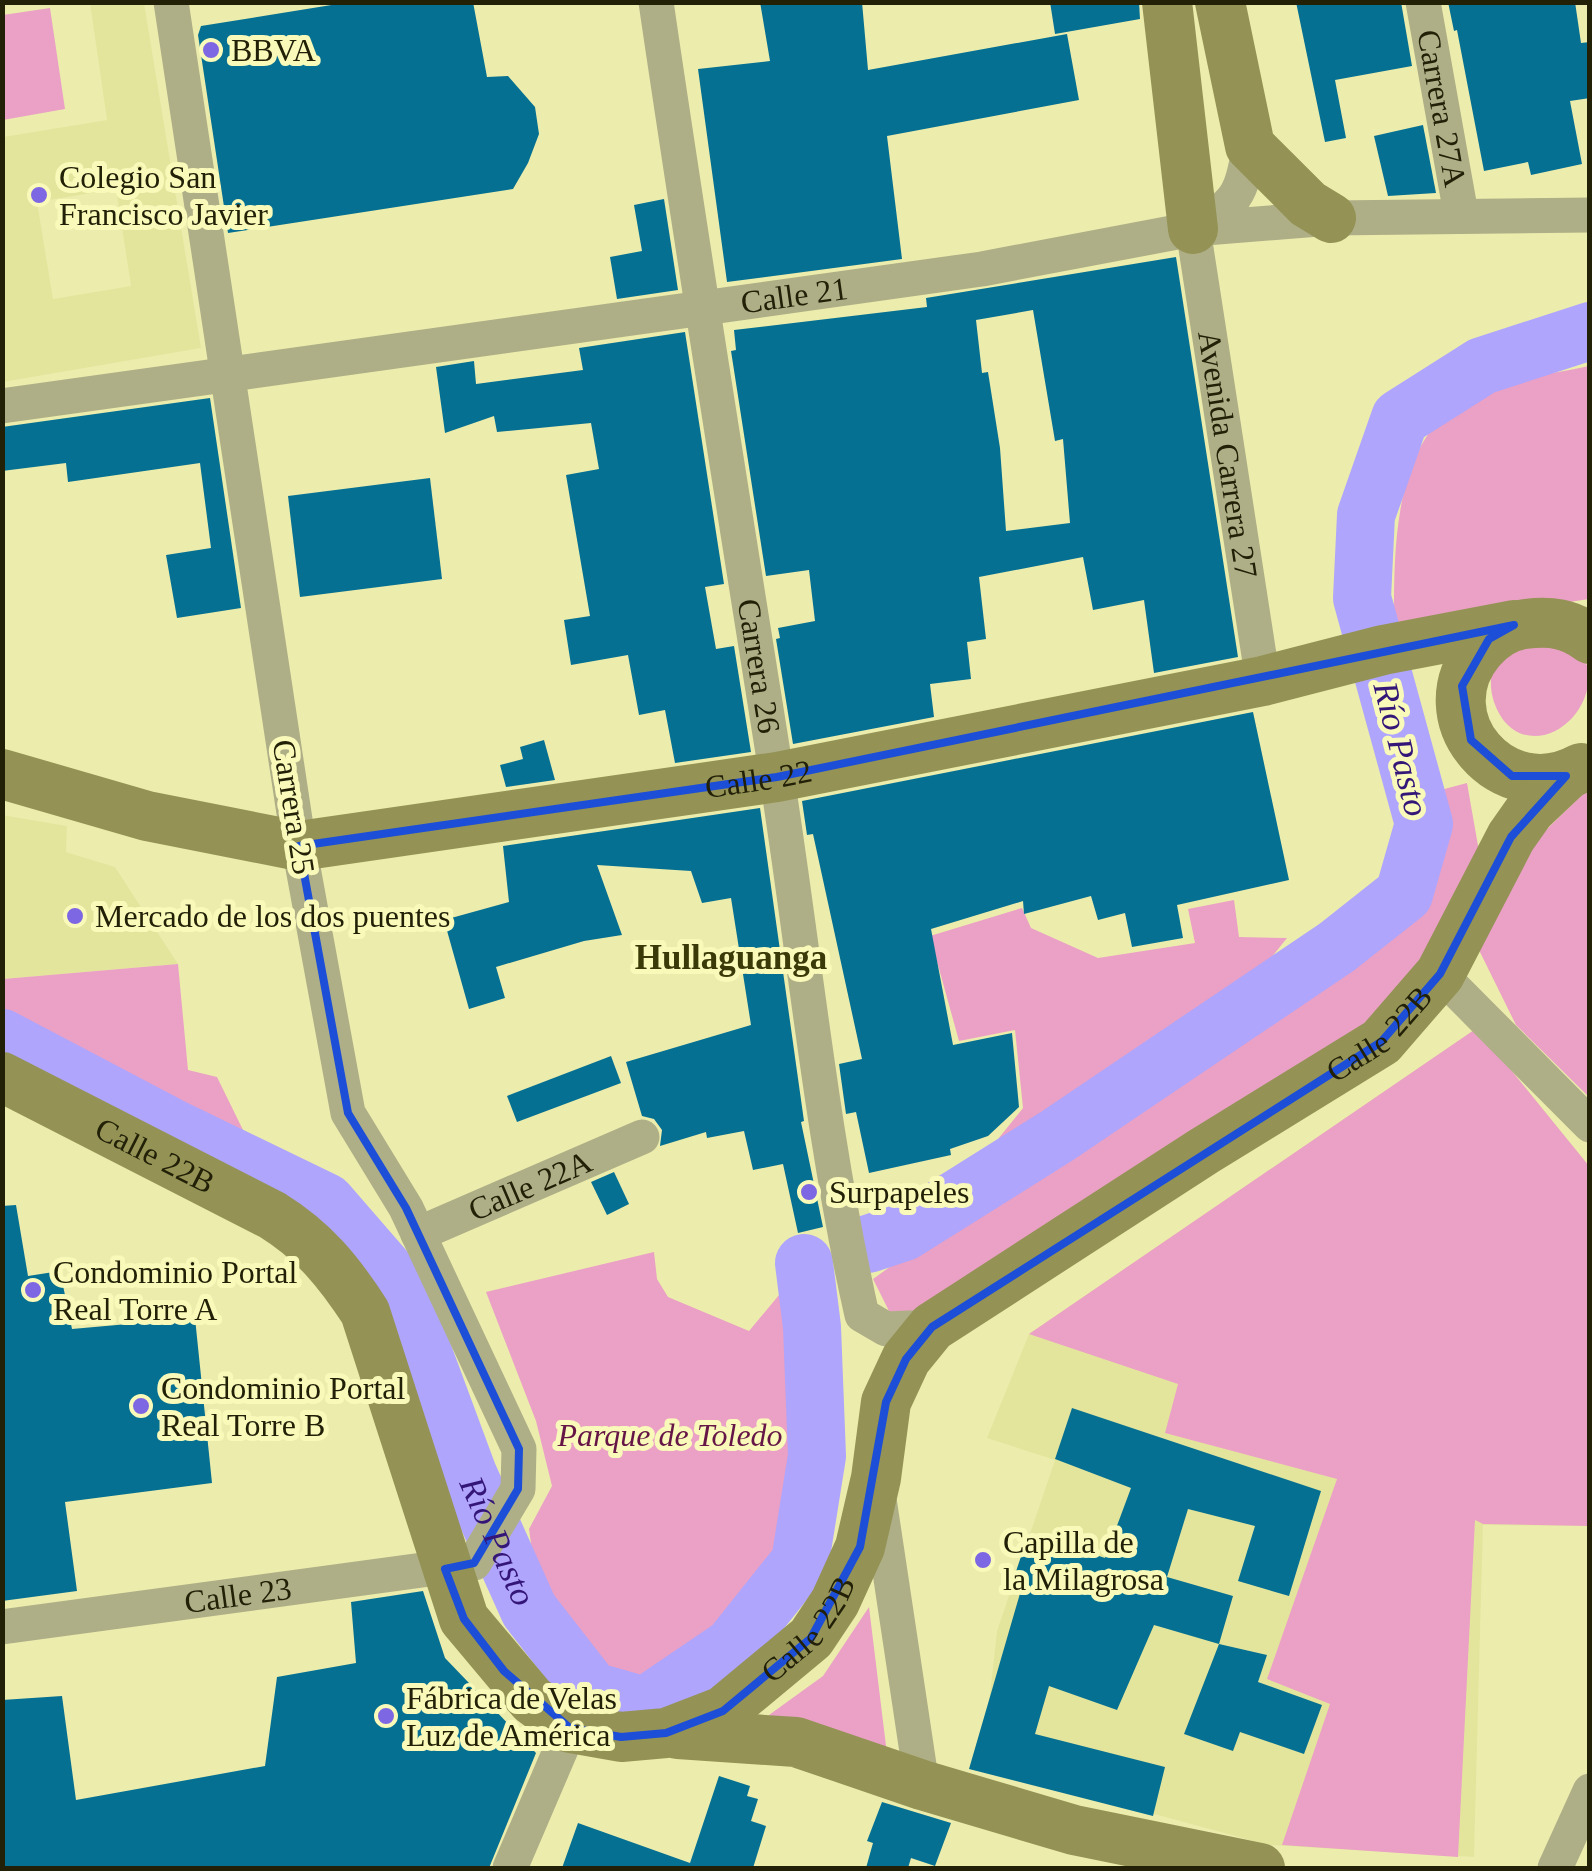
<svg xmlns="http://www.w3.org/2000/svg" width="1592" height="1871" font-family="Georgia,serif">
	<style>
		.built { fill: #e4e59d; fill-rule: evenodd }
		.green { fill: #eaa1c5 }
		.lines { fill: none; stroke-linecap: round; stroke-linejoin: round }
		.river { stroke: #afa5fc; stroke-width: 58 }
		.building { fill: #067092; fill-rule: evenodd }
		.street { stroke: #afaf87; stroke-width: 35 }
		.secondary { stroke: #949355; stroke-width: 50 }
		.marked { fill: none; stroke: #1d4ed8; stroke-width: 8; stroke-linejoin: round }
		.poi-dot { fill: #7e67e2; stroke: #f9faba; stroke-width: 4 }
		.labels { text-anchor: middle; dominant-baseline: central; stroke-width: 10; stroke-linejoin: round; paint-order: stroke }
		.poi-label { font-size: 32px; fill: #222108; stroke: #f9faba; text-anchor: start }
		.street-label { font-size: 32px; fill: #222108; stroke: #f9faba }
		.park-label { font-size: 32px; font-style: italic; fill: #651646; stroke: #f9faba }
		.water-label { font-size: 35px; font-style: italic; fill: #341578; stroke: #f9faba }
		.neighbourhood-label { font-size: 35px; font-weight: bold; fill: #3a3908; stroke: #f9faba }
	</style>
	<rect width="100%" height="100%" fill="#ecedad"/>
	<g class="built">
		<path d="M90,3h54l57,345 -198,34v-245l104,-17zM116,189l15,97 -78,13 -16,-97z"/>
		<path d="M2,815l65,11 -1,26 49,15 63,97 -175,15z"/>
		<path d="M1477,1028l112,138 1,360 -107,-1 -9,332 -206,-12 -286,-78 15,-136 58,-171 -68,-22 42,-104z"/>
	</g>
	<g class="green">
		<path d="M50,8l15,101 -62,11v-105z"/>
		<path d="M1589,366v233l-195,30c0,-84 -3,-201 89,-240 27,-11 76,-16 106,-23z"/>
		<path d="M1526,638l51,12c3,6 10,13 12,20 3,61 -73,96 -95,32 -4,-12 -5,-28 2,-38 7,-10 21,-18 30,-26z"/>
		<path d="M1467,783l13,74 -46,100 -63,74 -460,292 -18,-4 -20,-40 464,-332 67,-53 20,-70 -6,-28z"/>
		<path d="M1589,788v309l-73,-72 -41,-83 42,-84z"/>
		<path d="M1234,900l5,37 48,1 -48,60 -157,108 -84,33 25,-31 -8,-78 -56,11 -29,-105 92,-28 9,20 67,30 97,-15 -7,-34z"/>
		<path d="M178,964l10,106 29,7 27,55 -177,-84 -64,-39v-30z"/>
		<path d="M1477,1028l112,138v360l-106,-2 -8,-4 -17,337 -176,-12 48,-141 -63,-25 70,-200 -172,-46 13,-49 -149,-50z"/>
		<path d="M654,1252l3,27 11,18 81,34 40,-48 12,17 3,104 -12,95 -14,65 -33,48 -50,43 -50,28 -36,-5 -48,-54 -27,-59 -5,-36 23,-43 -16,-65 -50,-129z"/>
		<path d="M869,1607l18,147 -55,-11 -63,-28 54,-39z"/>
	</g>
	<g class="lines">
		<g class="river">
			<path id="s1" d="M2,1038l167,88 157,76 72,83 70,189 61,136 63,81 53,15 87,-59 68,-85 17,-106 -5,-129 -8,-64"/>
			<path d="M868,1244l36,-12 153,-96 280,-189 67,-53 20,-70 -62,-226 4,-83 34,-97 82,-52 108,-35"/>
		</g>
	</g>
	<g class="building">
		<path d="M350,2h123l14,75 21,-1 27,31 4,27 -11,29 -15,26 -285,44 -30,-198 3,-9z"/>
		<path d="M760,2h102l6,68 199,-36 12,66 -192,36 15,123 -175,23 -29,-213 72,-8z"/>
		<path d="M1050,2h89l1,17 -85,15z"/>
		<path d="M1296,2h105l11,64 -77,14 11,58 -21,4z"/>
		<path d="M1448,2h127l6,41 9,-1v56l-20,3 12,63 -51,11 -3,-13 -44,9 -27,-141 -3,1z"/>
		<path d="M1423,125l13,68 -48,3 -14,-60z"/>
		<path d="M664,199l14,91 -61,9 -7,-42 32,-6 -8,-46z"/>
		<path d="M1176,257l62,400 -84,16 -10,-73 -51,10 -10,-53 -104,20 7,62 -19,3 4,37 -41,5 4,33 -141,27 -17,-105 4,-1 -2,-10 37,-7 -6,-51 -43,6 -35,-225 5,-1 -2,-20 193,-23 -1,-9zM1033,310l22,131 8,-2 7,84 -64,8 -6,-83 -12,-76 -6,1 -6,-53z"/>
		<path d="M685,332l39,252 -19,3 11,62 18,-3 17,106 -76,11 -10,-53 -26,5 -11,-60 -57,10 -7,-45 26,-4 -24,-141 33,-6 -8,-46 -94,9 -3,-16 -49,17 -9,-66 38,-6 2,23 107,-14 -4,-22z"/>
		<path d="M210,398l31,210 -64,10 -11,-63 45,-7 -11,-85 -132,19 -2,-19 -64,8v-44z"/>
		<path d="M430,478l12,101 -142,18 -12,-101z"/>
		<path d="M1253,712l36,168 -112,25 6,33 -51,9 -7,-34 -27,7 -7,-24 -67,18 -1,-13 -92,28 22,116 59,-12 7,74 -31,29 -38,13 1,6 -82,18 -13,-61 -10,2 -7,-50 23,-5 -49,-225 -6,1 -5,-34z"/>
		<path d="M544,740l11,40 -49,7 -6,-22 23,-6 -3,-12z"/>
		<path d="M760,808l44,313 -3,1 22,105 -25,6 -15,-69 -30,6 -9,-39 -37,7 -1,-6 -46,14 2,-16 -8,-11 -12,-3 -16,-54 125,-37 -20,-127 -29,5 -11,-32 -94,-6 25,70 -38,6 -88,26 9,31 -36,11 -25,-89 65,-18 -6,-56z"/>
		<path d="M611,1056l10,27 -104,39 -10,-26z"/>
		<path d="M614,1172l15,32 -22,11 -16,-33z"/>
		<path d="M16,1205l12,71 32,-5 12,58 123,-11 17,165 -147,19 12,89 -75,10v-395z"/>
		<path d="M1072,1408l249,83 -32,105 -51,-15 17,-55 -67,-17 -21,68 66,19 -14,48 -65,-19 -37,85 -68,-24 -14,48 130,33 -12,49 -184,-47 52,-179 -10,-4 18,-53 76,25 26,-70 -76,-29z"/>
		<path d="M423,1591l22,67 91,95 -47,115h-487v-168l60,-4 14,104 189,-34 12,-89 79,-14 -5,-61z"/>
		<path d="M1219,1644l48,11 -9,27 64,23 -18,49 -64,-22 -7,19 -49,-17z"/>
		<path d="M719,1776l31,10 -3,10 11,3 -7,22 15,5 -13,42h-191l16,-45 112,40z"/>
		<path d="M882,1802l69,21 -16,43 -24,-8 -3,10h-42l7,-25 -6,-2z"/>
	</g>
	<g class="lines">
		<g class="street">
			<path id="s2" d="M656,2c38,260 80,518 121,776 28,179 45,360 85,537l24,14 46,-2"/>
			<path id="s3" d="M1423,2l38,212"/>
			<path d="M1194,228c44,-27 46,-30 56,-82"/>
			<path id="s4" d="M1193,229l70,452"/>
			<path id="s5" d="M2,406l980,-137 211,-40 138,-11 259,-3"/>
			<path d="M1440,974l150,151"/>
			<path id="s6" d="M418,1234l224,-97"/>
			<path d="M879,1499l43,286"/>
			<path id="s7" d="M2,1627l472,-64 44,-74 1,-40 -113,-241 -58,-95 -49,-267 -128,-844"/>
			<path d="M510,1868l60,-140"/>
			<path d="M1555,1868l35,-77"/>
		</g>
		<g class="secondary">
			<path d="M1167,2l26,227"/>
			<path d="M1220,2l30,144 58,58 23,14"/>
			<path d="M1581,768c-78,43 -158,-50 -101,-118 12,-14 27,-24 45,-26 25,-3 45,-1 65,15"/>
			<path id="s8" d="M2,774l145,42 152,30 478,-69 486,-96 120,-31 131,-25"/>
			<path id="s9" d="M2,1077l270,138c42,26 67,57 93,97l99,307 68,81 38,28 51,9 45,-4 57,-22 88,-73 24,-36 25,-55 16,-69 10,-76 20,-43 26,-32 272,-176 177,-109 59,-68 71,-137 19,-27 36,-34"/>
			<path d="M678,1734l118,8 126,43 152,45 186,38"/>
		</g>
	</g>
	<path class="marked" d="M1514,625l-25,14 -27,47 9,54 41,36h54l-55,61 -71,137 -59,68 -449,285 -26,32 -20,43 -26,145 -49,91 -88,73 -57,22 -45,4 -51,-9 -66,-57 -40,-52 -19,-50 29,-6 44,-74 1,-40 -113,-241 -58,-95 -49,-267 478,-69z"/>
	<g class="poi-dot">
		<circle cx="211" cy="50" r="10"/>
		<circle cx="39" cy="195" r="10"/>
		<circle cx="75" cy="916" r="10"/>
		<circle cx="809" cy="1192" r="10"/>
		<circle cx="33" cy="1290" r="10"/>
		<circle cx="141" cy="1406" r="10"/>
		<circle cx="983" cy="1560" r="10"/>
		<circle cx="386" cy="1716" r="10"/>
	</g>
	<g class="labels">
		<g class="poi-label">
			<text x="231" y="50">BBVA</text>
			<text x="59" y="177">Colegio San<tspan x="59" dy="37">Francisco Javier</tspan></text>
			<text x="95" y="916">Mercado de los dos puentes</text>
			<text x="829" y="1192">Surpapeles</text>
			<text x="53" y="1272">Condominio Portal<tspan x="53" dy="37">Real Torre A</tspan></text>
			<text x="161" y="1388">Condominio Portal<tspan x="161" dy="37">Real Torre B</tspan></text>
			<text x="1003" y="1542">Capilla de<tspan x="1003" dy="37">la Milagrosa</tspan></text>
			<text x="406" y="1698">Fábrica de Velas<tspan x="406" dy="37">Luz de América</tspan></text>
		</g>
		<g class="street-label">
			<text stroke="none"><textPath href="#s3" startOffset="108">Carrera 27A</textPath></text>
			<text stroke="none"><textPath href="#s5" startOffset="800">Calle 21</textPath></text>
			<text stroke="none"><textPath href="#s4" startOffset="228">Avenida Carrera 27</textPath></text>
			<text stroke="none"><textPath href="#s2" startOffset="672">Carrera 26</textPath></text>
			<text stroke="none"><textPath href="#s8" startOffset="770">Calle 22</textPath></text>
			<text transform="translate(294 807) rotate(81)">Carrera 25</text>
			<text stroke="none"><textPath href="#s9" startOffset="2062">Calle 22B</textPath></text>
			<text stroke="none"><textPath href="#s9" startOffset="172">Calle 22B</textPath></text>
			<text stroke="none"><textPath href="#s6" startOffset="122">Calle 22A</textPath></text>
			<text stroke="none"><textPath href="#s7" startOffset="238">Calle 23</textPath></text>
			<text stroke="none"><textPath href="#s9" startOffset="1192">Calle 22B</textPath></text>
		</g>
		<g class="park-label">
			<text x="670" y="1435">Parque de Toledo</text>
		</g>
		<g class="water-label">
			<text transform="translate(1401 749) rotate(76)">Río Pasto</text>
			<text stroke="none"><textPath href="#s1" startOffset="748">Río Pasto</textPath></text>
		</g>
		<g class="neighbourhood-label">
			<text x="731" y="957">Hullaguanga</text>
		</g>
	</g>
	<rect width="1592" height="1871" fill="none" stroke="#222108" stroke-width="10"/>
</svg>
